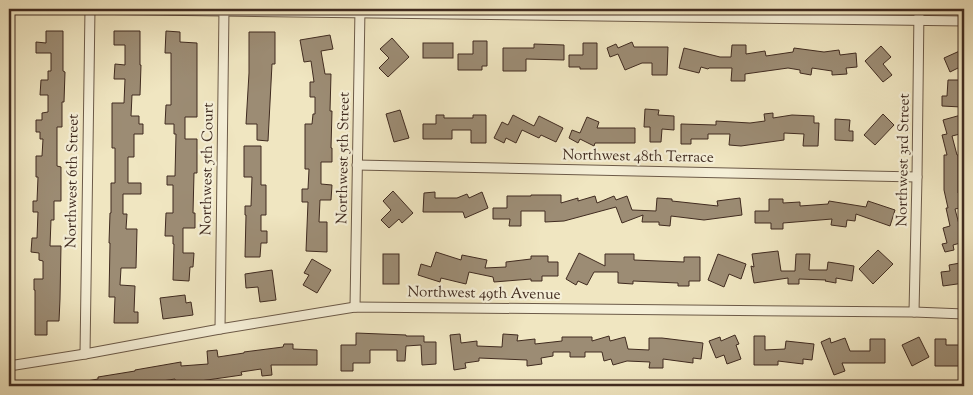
<svg xmlns="http://www.w3.org/2000/svg" width="973" height="395" font-family="'Sorts Mill Goudy',serif">
	<style>
		.building { fill: #9c8c74; stroke: #402b20 }
		.lines { fill: none; stroke-linecap: round; stroke-linejoin: round }
		.street-casing { stroke: #6c5a48; stroke-width: 11 }
		.street { stroke: #f5efd7; stroke-width: 9 }
		.labels { text-anchor: middle; dominant-baseline: central; stroke-width: 4.5; stroke-linejoin: round; paint-order: stroke }
		.street-label { font-size: 15px; fill: #402b20; stroke: #f5efd7 }
	</style>
	<rect width="100%" height="100%" fill="#f0e6c1"/>
	<filter id="stains"><feTurbulence type="fractalNoise" baseFrequency=".004" numOctaves="4"/><feColorMatrix values="0 0 0 0 .2 0 0 0 0 .09 0 0 0 0 .02 0 0 0 .5 -.17"/></filter>
	<radialGradient id="worn" r=".72"><stop offset=".6" stop-color="#630" stop-opacity="0"/><stop offset="1" stop-color="#630" stop-opacity=".3"/></radialGradient>
	<g class="building">
		<path d="M46,31h17v40l2,1 -1,30h-2v25h-5v39l4,1v34h-7v19h-3l-1,26h11l-1,53 -1,22h-12v14h-12v-45h-1v-11h9v-18l-4,-1v-7l-8,-1 1,-14h5l1,-26h-5v-11h4l1,-24h-2v-21h6l1,-17h-3v-7h-4v-12h6v-7l6,-1v-17h-8l1,-15h7v-9h3v-18h-15v-11l10,1z"/>
		<path d="M114,31h26v34h1l-1,30h-8l-1,21h8v8h4v10h-9v23h-6v26h13v11h-18v20h4l-1,15h11l-1,39h-15l-1,17 15,1 -1,26h4v11h-24l1,-26h-6l1,-54h-1l1,-30h1v-30h4v-35h-3v-45h12l1,-24h-11l1,-15 10,1v-20h-11z"/>
		<path d="M166,31l14,1v10l17,1v74h-12v22h12v34h-3l-1,40h2v15h-12v25h11l-1,14h-3l-1,14 -16,-1 1,-36h-1v-8h-8l1,-23h7v-28h-6v-9h8l1,-42h-2v-10h-9l1,-19h5v-52h-6z"/>
		<path d="M249,32h26v32h-3l-4,77 -11,-1v-16h-11l3,-51z"/>
		<path d="M330,35l3,14 -12,2 4,23h6l-1,37h2l-1,37h1v14h-11v22l11,1 -1,15h-11l-1,22h8v30l-21,-1 2,-49h-6v-13h6l1,-20h-4v-45h7l1,-10h2v-17h-5v-15h4l-3,-21 -7,1 -4,-22z"/>
		<path d="M392,38l17,19 -21,20 -9,-9 10,-10 -9,-9z"/>
		<path d="M473,41h14v25h-5v4h-24v-16h15z"/>
		<path d="M632,42l2,5h34l-1,28h-15v-12h-10l-17,7 -7,-16 -8,3 -3,-9 9,-4 2,4z"/>
		<rect x="423" y="43" width="30" height="15"/>
		<path d="M583,43h14v26h-17v-2h-11v-12h14z"/>
		<path d="M534,44l30,1v15l-38,-1v12h-23v-23h31z"/>
		<path d="M732,45h14v9l19,-3 1,5 27,-4 1,-4 30,4 15,-2 1,5 16,-2 1,14 -11,1 1,6 -15,1v-4l-20,-3 -1,7 -11,-2v-3l-12,-2 -43,6v7h-14l1,-13h-23l-1,1 -7,-2 -2,6 -20,-5 5,-20 36,9h11z"/>
		<path d="M881,46l10,11 -8,7 9,11 -9,7 -18,-21z"/>
		<path d="M964,49v16l-14,7 -6,-14z"/>
		<path d="M948,80h14l-1,27 -19,-1v-10h5z"/>
		<path d="M645,109l14,1 -1,5 16,1v14l-12,-1 -1,13h-11v-15h-6z"/>
		<path d="M400,110l9,28 -15,4 -8,-28z"/>
		<path d="M773,113v5l19,-3 22,1v7h5l-1,23h-15l1,-12 -20,-1v7l-43,6 -12,-1 1,-11h-22v5h-17v5h-10v-20l35,1v-4l34,2 15,-2 -1,-7z"/>
		<path d="M883,114l11,11 -19,20 -11,-10z"/>
		<path d="M436,115h8v3h29v-3h13v28h-15v-13h-19v9h-29v-15h13z"/>
		<path d="M513,115l21,11 5,-10 24,12 -7,14 -15,-7 -2,3 -17,-8 -6,13 -10,-5 -2,5 -10,-5 8,-16 6,3z"/>
		<path d="M961,115v4h3v14l-12,3 5,19h1v38l6,-1v15l-9,2 5,19 4,-1v15l-11,3 1,5 -9,2 -3,-8 5,-1 -4,-15 7,-2 -4,-18h2l-4,-18v-35h3l-5,-20 5,-1 -4,-14z"/>
		<path d="M587,117l12,5 -2,6h38v15h-40l-1,3 -14,-7 -2,4 -9,-5 3,-8 8,3z"/>
		<path d="M835,119l15,1 -1,11h4v10l-18,-1z"/>
		<path d="M244,146h17v39h5v30h-5v16h6v12h-6l-1,14h-15l1,-42h-1v-9h6l1,-29h-8z"/>
		<path d="M393,191l20,22 -11,10 -3,-4 -10,9 -8,-8 10,-10 -8,-9z"/>
		<path d="M435,192v6h22l10,-4 2,4 13,-6 6,16 -23,10 -2,-6h-40l1,-19z"/>
		<path d="M531,195h30v8l17,-5v3l17,-5 2,7 17,-7 2,4 11,-4 5,14 24,1 1,-13 15,1v2l46,5 -1,-5 23,-3 2,17 -38,5 -33,-4 -1,10 -11,-1v-3h-17l1,-7 -21,8 -6,-16 -52,14 -19,1v-11h-24v15h-12l1,-7h-17v-11h14v-12h24z"/>
		<path d="M769,199h14v4l17,-1v4l28,-2 1,-3 37,6 2,-6 27,9 -5,16 -34,-12 -1,7 -8,-1 -1,7 -15,-2 1,-6 -49,4v6h-12v-6h-16v-12h14z"/>
		<path d="M878,250l15,14 -20,20 -14,-15z"/>
		<path d="M778,251l3,20h14l1,-17h14l-1,16h18l1,-8 26,4 -2,15 -16,-3v5l-11,-2 1,-1 -27,-1v5h-11v-6l-34,5 -3,-17 3,1 -2,-13z"/>
		<path d="M436,252l25,8 1,-5 25,5 -2,8 21,-1v-5l25,-3v-3h17v6h10v14h-16v5h-11v-2l-37,3 -1,-5 -24,-5 -3,12 -25,-6 -1,4 -22,-7 3,-11 10,3z"/>
		<path d="M579,253l26,13v-12h29v6l50,2v-5h16v24h-11v5h-11v-3l-45,-2v3l-15,-1v-11h-24l-7,13 -9,-4 -2,4 -10,-6z"/>
		<rect x="383" y="254" width="16" height="30"/>
		<path d="M718,254l28,10 -5,15 -12,-5 -5,13 -16,-7z"/>
		<path d="M312,259l19,11 -14,23 -14,-8 6,-10 -5,-2z"/>
		<path d="M960,263l1,5 3,-1v16l-21,3 -2,-14 9,-1 -1,-6z"/>
		<path d="M272,270l4,30 -16,2 -2,-15 -12,1 -1,-14z"/>
		<path d="M185,295l1,8 5,-1 2,13 -30,4 -3,-21z"/>
		<path d="M356,333l50,2v1h18v6h12v22l-14,1 -1,-20 -15,1 -1,15h-8v-11h-27v13h-17v8h-12v-26h15z"/>
		<path d="M460,334l1,9 16,-2v5l25,1 1,-13 15,1 -1,6 18,-2v5l27,-3v-4h30v4l17,-5 1,5 15,-4 3,12 21,1v-12h13l41,5 -2,16 -8,-1v5l-30,-4v9h-14l1,-6 -23,-1 -14,4 -2,-6 -7,2 -2,-9h-17v5h-15v-5h-17v4l-12,2 1,6 -15,2v-6l-48,-2v3l-14,2 1,5 -12,2 -4,-35z"/>
		<path d="M735,335l4,9 -3,1 5,14 -14,5 -3,-9 -8,3 -7,-17 11,-4 1,4z"/>
		<path d="M754,336h11v14l20,-1 1,-8 28,3 -2,16 -9,-1v5l-25,-3v4h-24z"/>
		<path d="M919,337l10,20 -17,9 -10,-21z"/>
		<path d="M830,338l1,5 14,-5 5,13h20v-12h15v24h-43l3,8 -11,4 -13,-33z"/>
		<path d="M935,339h11v6h16v21h-27z"/>
		<path d="M284,344h9v5l24,1v15h-46l1,10 -10,1 -1,-7 -20,3 1,3 -42,6 1,4 -15,1h-10l-1,-7 -45,7h-49v-4l17,-3v-2l37,-6v-1l46,-8v4l27,-2 -1,-13 10,-1 1,7 26,-4v-1l39,-5z"/>
	</g>
	<g class="lines">
		<g class="street-casing">
			<g id="street">
				<path d="M77,9l887,12"/>
				<path d="M357,165l560,12"/>
				<path d="M355,307l5,-298"/>
				<path d="M914,312l3,-135 2,-168"/>
				<path d="M220,329l4,-320"/>
				<path d="M85,354l5,-345"/>
				<path d="M9,366l76,-12 135,-25 135,-22 559,5 50,2"/>
			</g>
		</g>
		<use href="#street" class="street"/>
	</g>
	<g class="labels">
		<g class="street-label">
			<text transform="translate(638 157) rotate(1)">Northwest 48th Terrace</text>
			<text transform="translate(344 158) rotate(-89)">Northwest 5th Street</text>
			<text transform="translate(904 160) rotate(-89)">Northwest 3rd Street</text>
			<text transform="translate(208 169) rotate(-89)">Northwest 5th Court</text>
			<text transform="translate(73 181) rotate(-89)">Northwest 6th Street</text>
			<text transform="translate(484 294) rotate(1)">Northwest 49th Avenue</text>
		</g>
	</g>
	<rect width="973" height="395" fill="none" stroke="#f0e6c1" stroke-width="30"/>
	<rect x="10" y="10" width="953" height="375" fill="none" stroke="#402b20" stroke-width="2.5"/>
	<rect x="15" y="15" width="943" height="365" fill="none" stroke="#402b20"/>
	<rect width="100%" height="100%" filter="url(#stains)"/>
	<rect width="100%" height="100%" fill="url(#worn)"/>
</svg>
